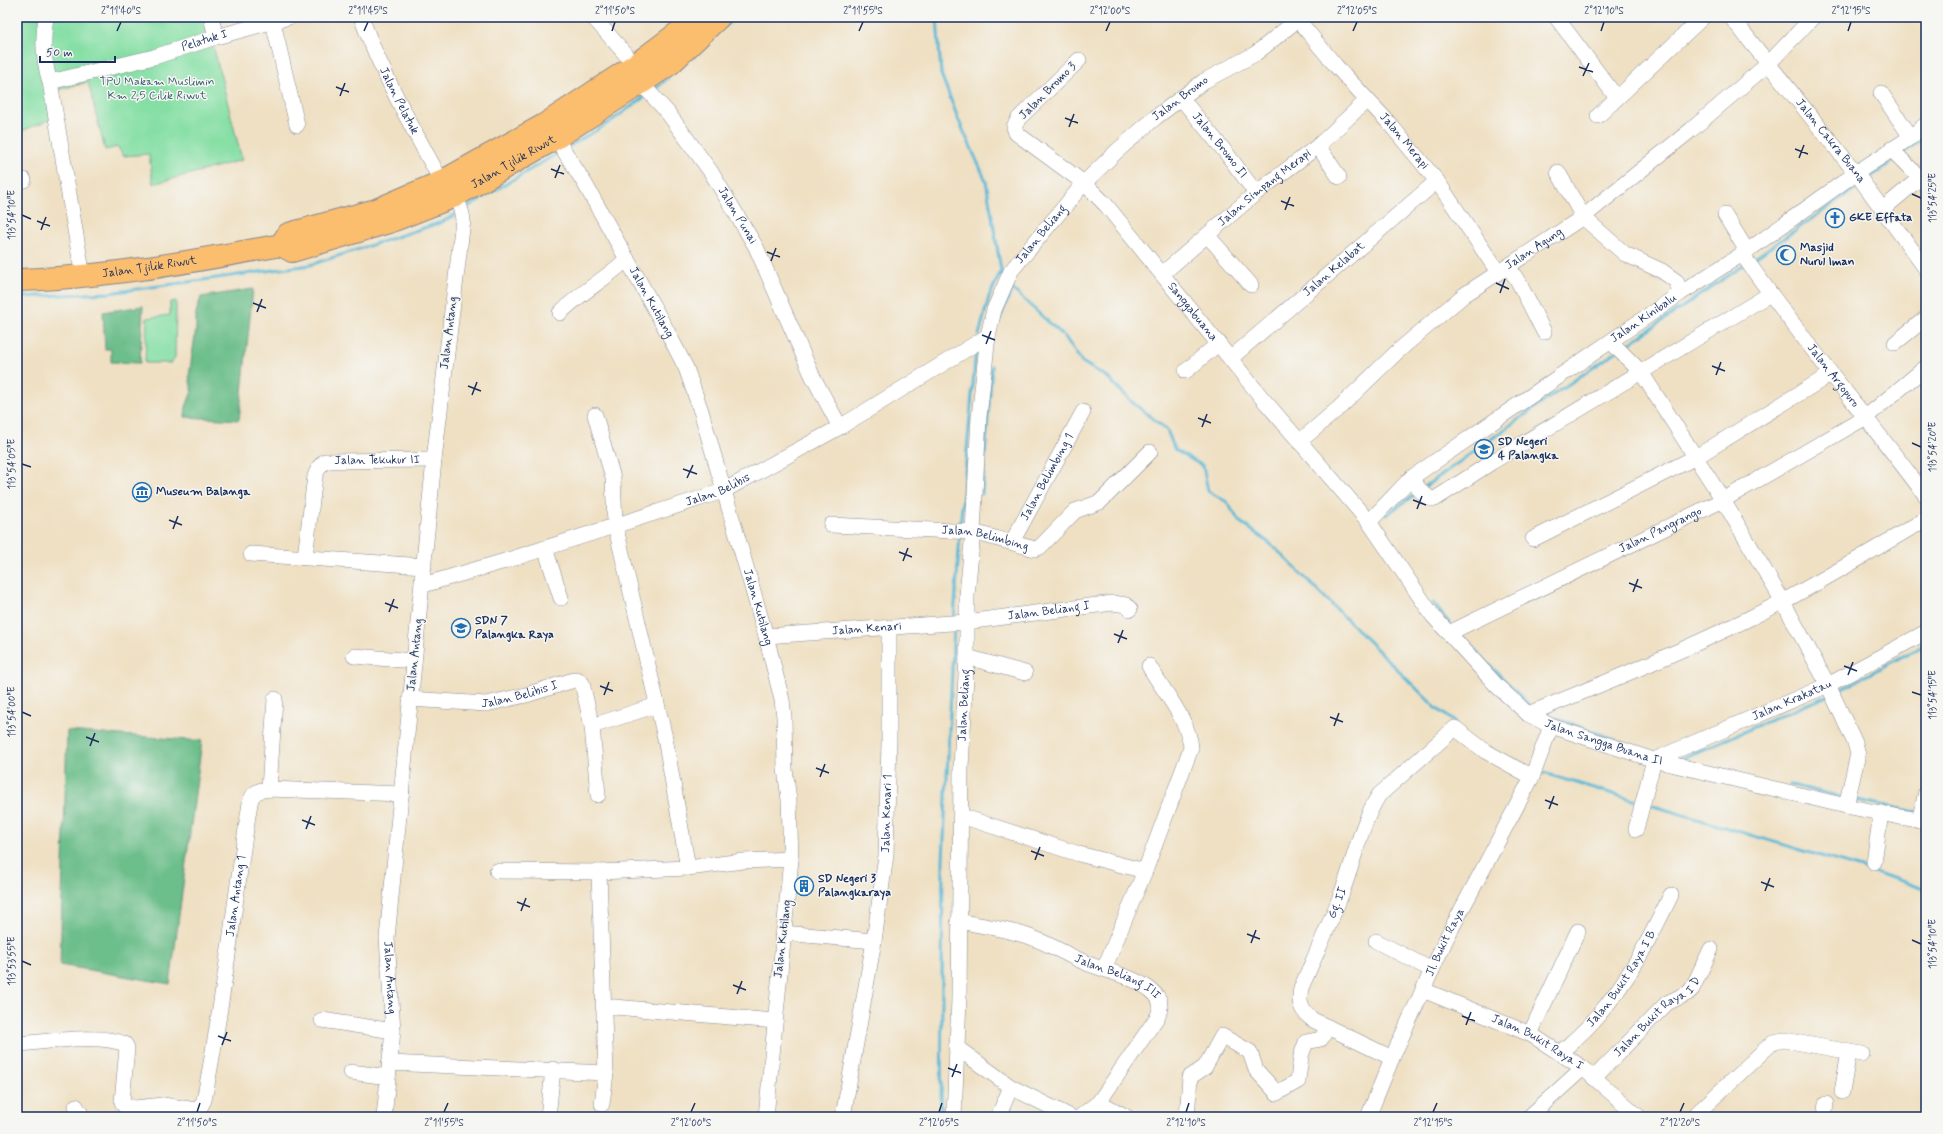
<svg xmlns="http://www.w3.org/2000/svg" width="1943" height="1134" font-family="Mynerve,sans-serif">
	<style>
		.green { fill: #85dfa4; stroke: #508781 }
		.forest { fill: #6cbe8a; stroke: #447674 }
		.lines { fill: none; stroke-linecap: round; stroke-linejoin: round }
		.stream { stroke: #57b7d6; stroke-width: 3 }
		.minor-casing { stroke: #858890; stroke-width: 16 }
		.highway-casing { stroke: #858890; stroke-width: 24 }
		.minor { stroke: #fff; stroke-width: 15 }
		.highway { stroke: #fbbd6e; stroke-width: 22 }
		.ticks { fill: none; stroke: #1b2f5e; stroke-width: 1.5 }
		.labels { text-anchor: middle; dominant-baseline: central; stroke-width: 3; stroke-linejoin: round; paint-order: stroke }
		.street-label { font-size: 12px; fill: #1b2f5e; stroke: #f6f6f2 }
		.park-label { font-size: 12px; fill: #365b70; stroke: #f6f6f2 }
		.poi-label { font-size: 12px; font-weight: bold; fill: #1b2f5e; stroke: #f6f6f2; text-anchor: start }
		.neatline { fill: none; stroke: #1b2f5e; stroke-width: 1.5 }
		.ticks-label { font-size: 10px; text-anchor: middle; fill: #1b2f5e }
	</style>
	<rect width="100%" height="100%" fill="#f6f6f2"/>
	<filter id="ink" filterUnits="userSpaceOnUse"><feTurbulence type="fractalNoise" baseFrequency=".025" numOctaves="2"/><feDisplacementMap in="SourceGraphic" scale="8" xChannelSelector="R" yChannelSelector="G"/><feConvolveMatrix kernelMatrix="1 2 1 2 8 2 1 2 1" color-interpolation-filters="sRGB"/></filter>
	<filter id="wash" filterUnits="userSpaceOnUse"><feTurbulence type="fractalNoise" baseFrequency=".012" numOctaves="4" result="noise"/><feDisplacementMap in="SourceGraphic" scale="16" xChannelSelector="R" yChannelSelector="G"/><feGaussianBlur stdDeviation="0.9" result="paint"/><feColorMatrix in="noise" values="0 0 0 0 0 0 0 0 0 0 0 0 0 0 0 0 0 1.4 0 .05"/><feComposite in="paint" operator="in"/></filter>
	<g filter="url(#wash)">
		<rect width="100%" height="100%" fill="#efe0c3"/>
		<g class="green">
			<path d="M17,17h189l36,143 -89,24 -4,-30 -26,2 -5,-9 -13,3 -17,-68 -42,11 5,26 -34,14z"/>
			<path d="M176,301l-1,57 -4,5h-26l2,-45 23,-3v-13z"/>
		</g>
		<g class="forest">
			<path d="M253,289l-14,131 -54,-3 1,-10 6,-16 -3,-15 7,-47v-16l5,-16z"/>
			<path d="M143,306l-3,57 -29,-1v-13h-6l-2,-37z"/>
			<path d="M67,731l135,10 -32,243 -110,-19z"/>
		</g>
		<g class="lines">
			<g class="stream">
				<path d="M937,17l4,57 18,47 27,60 16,95"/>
				<path d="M724,27l11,-10"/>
				<path d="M653,91l15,-13"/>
				<path d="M568,147l39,-23 40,-29"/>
				<path d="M1902,154l24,-18"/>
				<path d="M1867,180l27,-20"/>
				<path d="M464,209l94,-56"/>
				<path d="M1752,260l107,-74"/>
				<path d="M1010,287l55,50 17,25 25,15 25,25 35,28 8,20 28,16 5,25 19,11 12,19 33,24 164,163 20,15"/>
				<path d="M17,297l92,-4 201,-28 132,-43 16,-9"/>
				<path d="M999,321l13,-33"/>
				<path d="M979,335l10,-38 12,-26"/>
				<path d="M1623,348l122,-84"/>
				<path d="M1423,488l121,-87 72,-49"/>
				<path d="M982,494l10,-128"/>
				<path d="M1386,515l31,-22"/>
				<path d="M960,528l16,-178"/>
				<path d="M1433,603l17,21"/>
				<path d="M954,618l6,-83"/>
				<path d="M1464,639l67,68"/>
				<path d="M1835,692l91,-48"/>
				<path d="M1544,714l72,26"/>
				<path d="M1678,760l151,-65"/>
				<path d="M1540,772l100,30"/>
				<path d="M1790,785l53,12"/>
				<path d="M1852,799l65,13"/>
				<path d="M1647,804l231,69 48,17"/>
				<path d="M941,1117l2,-257 11,-233"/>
			</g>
		</g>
	</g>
	<g filter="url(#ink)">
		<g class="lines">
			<g class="minor-casing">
				<g id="minor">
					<path d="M46,17c-4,23 -3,43 4,65l33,195"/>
					<path d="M211,17l5,20"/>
					<path id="s1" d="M361,17c20,54 48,105 76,156 10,20 23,22 26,47l-29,240 -47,478 6,93 -9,86"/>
					<path d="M593,17l42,48"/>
					<path d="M1556,17l61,81"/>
					<path id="s2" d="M1731,17l125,156 70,96"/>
					<path id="s3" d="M1298,20l38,46 53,57 48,58 61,91"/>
					<path d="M273,22l24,103"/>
					<path id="s4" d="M1079,60l-60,58 -5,9 2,6 68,50 22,22 156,193 107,124 64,94 64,70 31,28 23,12 103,34 192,46 54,11 26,4"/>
					<path id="s5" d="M50,82l104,-25 62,-20 73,-20"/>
					<path id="s6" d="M641,83l27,30 43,59 45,75 56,128 28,52"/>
					<path d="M1881,93l30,44"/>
					<path id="s7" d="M1181,98l46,56 29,39"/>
					<path d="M1598,116l105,-99"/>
					<path id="s8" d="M556,138l29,46 82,147 19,37 15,43 65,225 16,64 2,17 1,52 4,31 2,59 -25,258"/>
					<path d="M1318,146l21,31"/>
					<path d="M1891,149l29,29"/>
					<path d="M1558,172l25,45 42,37 37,17 14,10 5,12"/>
					<path d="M17,181l7,-1"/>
					<path d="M1883,209l43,-36"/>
					<path d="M1725,215l22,36"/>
					<path d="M1208,236l43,49"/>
					<path id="s9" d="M1742,254c58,83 123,161 184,242"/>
					<path d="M1508,266l11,17 25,49"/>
					<path id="s10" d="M1162,274l94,-81 62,-47 49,-46"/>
					<path d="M560,313c21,-21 46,-34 67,-54"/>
					<path d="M1611,342l30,30 82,128 59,100 46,85 27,58 3,11 -12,52"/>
					<path d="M1895,343l31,-25"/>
					<path id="s11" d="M1231,358l206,-177"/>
					<path d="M1186,371l33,-28"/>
					<path d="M595,415l18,63 2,46 50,214 23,130"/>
					<path id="s12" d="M1299,442l41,-35 58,-56 66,-56 119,-78 108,-87 78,-67 44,-46"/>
					<path d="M1411,478c6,8 13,21 24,21l57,-37 278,-168"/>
					<path id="s13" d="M1369,522l42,-44 270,-185 66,-42 109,-78 55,-36 15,-13"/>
					<path id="s14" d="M831,525l142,7 62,17 5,-2 35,-36 25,-9 50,-50"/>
					<path d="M1533,539l163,-82 135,-83"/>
					<path id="s15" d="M1012,542l71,-130"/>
					<path d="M545,548l16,50"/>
					<path d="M251,554l173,12"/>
					<path id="s16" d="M305,557l10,-81 4,-9 6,-6 109,-1"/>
					<path id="s17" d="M423,585l82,-24 218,-70 117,-64 148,-91"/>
					<path id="s18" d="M1449,633l274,-133 143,-83 60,-50"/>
					<path id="s19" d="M766,636l200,-14 147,-19 13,2 4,4"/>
					<path d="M354,656l60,5"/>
					<path d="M967,657l58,16"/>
					<path id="s20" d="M410,699l76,5 40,-9 51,-16 5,4 10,43"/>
					<path d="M1528,714c75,-30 151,-61 224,-97 60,-29 117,-65 174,-98"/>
					<path id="s21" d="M1654,760l174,-75 98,-53"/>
					<path d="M269,789l6,-90"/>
					<path d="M598,795l-6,-69 65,-21"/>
					<path d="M961,816l118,38 66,17"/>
					<path d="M1919,821l7,-29"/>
					<path d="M1636,829l18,-69"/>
					<path d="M1874,862l7,-49"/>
					<path d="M497,871l102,1"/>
					<path id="s22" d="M958,921c25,5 51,8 75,17 21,8 40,21 61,28 18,6 48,14 61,28 7,7 6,14 3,22l-59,86 -19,15"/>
					<path d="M783,933l91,8"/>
					<path d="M1376,941l56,29"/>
					<path d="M1104,969l41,-98 46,-123c-1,-26 -29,-59 -42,-82"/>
					<path id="s23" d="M1423,990l107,44 53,34 56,49"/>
					<path d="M603,1006l172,15"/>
					<path d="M322,1020l71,11"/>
					<path d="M1530,1034l48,-103"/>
					<path d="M17,1044c28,-2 83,-11 108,0l2,4 -5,54 2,4 11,2 28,-3 -2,12"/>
					<path d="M956,1047l55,40 60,30"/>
					<path id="s24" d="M1560,1053c12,-11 25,-22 35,-34 33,-37 55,-80 76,-124"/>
					<path id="s25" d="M1392,1058l-79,-38c-12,-9 -15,-17 -12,-32 14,-32 29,-64 41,-96 13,-33 18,-67 37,-97l76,-67 30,23 47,26"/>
					<path d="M389,1063l217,10"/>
					<path d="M351,1072l37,5"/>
					<path id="s26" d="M1594,1078l73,-75 21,-10 4,-4 19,-40"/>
					<path d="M1842,1092l7,-40"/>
					<path d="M1099,1102l28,15"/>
					<path d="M602,1104l4,-31 -7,-201 89,-4 55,-7 48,-2"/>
					<path id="s27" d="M163,1105l33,5 5,-4 3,-6c20,-98 30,-198 46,-297 2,-11 9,-13 19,-14l133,5"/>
					<path d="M76,1106l7,11"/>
					<path d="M548,1117l5,-48"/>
					<path id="s28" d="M843,1117l31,-176 12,-86 3,-113v-115"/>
					<path id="s29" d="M954,1117l5,-118 2,-232 6,-110v-62l6,-63 6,-115 9,-81 6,-26 17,-39 73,-88 33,-32 39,-34 48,-36 51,-27 46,-37"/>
					<path d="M998,1117l13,-30"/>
					<path d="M1187,1117l3,-40 15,-10 17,-31 28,16 6,18 21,23 21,-12 3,-25 5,-14 15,-3 7,-12"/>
					<path id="s30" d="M1368,1117l24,-59 55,-121 85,-160 19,-51"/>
					<path d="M1529,1117l54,-49"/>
					<path d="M1693,1117l80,-75 11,-2 78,14"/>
					<path d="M1824,1117l2,-13"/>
				</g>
			</g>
			<g class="highway-casing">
				<g id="highway">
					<path d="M281,245l7,-11 88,-24 65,-28 103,-57 91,-60 64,-48"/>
					<path id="s31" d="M17,280c89,-2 177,-19 264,-35l11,6 97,-29 66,-26 101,-58 85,-55 29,-19 49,-47"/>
				</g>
			</g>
			<use href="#minor" class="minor"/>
			<use href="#highway" class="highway"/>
		</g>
	</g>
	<path class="ticks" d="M117,31l4,-9M364,31l4,-9M612,31l3,-9M859,31l4,-9M1106,31l4,-9M1353,31l4,-9M1601,31l3,-9M1848,31l3,-9M1579,67l14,5M1583,76l6,-13M336,87l13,5M340,96l5,-13M1065,118l13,5M1069,127l5,-13M1795,149l13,5M1799,158l5,-13M551,169l13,5M555,178l5,-13M1912,194l9,4M1281,201l13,5M1285,210l5,-13M22,215l9,4M37,221l13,5M41,230l5,-13M767,252l13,5M771,261l5,-13M1496,283l13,6M1500,293l5,-14M253,303l13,5M257,312l5,-13M982,335l13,5M986,344l5,-13M1712,366l13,5M1716,375l5,-13M468,386l13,5M472,395l5,-13M1198,418l13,5M1202,427l5,-13M1912,443l9,4M22,464l9,3M683,469l14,5M687,478l6,-13M1413,500l13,5M1417,509l5,-13M169,520l13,5M173,529l5,-13M899,552l13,5M903,561l5,-13M1629,583l13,5M1633,592l5,-13M385,603l13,5M389,612l5,-13M1114,634l13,5M1118,643l5,-13M1844,666l13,5M1848,675l5,-13M600,686l13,5M1912,692l9,3M604,695l5,-13M22,712l9,4M1330,717l13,5M1334,726l5,-13M86,737l13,5M90,746l5,-13M816,768l13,5M820,777l5,-13M1545,800l13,5M1549,809l5,-13M302,820l13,5M306,829l5,-13M1031,851l13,5M1035,860l5,-13M1761,882l13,5M1765,891l5,-13M517,902l13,5M521,911l5,-13M1247,934l13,5M1912,940l9,4M1251,943l5,-13M22,961l9,4M733,985l13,5M737,994l5,-13M1462,1016l13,5M1466,1025l5,-13M218,1036l13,5M222,1045l5,-13M948,1068l13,5M952,1077l5,-13M197,1112l3,-9M444,1112l4,-9M691,1112l4,-9M939,1112l3,-9M1186,1112l3,-9M1433,1112l4,-9M1680,1112l4,-9"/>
	<defs>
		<g id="church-ring" transform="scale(1)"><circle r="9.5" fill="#f6f6f2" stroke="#1f6fb2" stroke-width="1.5"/><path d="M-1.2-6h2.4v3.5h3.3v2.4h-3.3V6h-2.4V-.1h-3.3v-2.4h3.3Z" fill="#1f6fb2"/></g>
		<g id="mosque-ring" transform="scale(1)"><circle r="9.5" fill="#f6f6f2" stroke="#1f6fb2" stroke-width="1.5"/><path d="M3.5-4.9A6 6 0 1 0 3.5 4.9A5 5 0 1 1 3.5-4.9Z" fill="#1f6fb2"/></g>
		<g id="school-ring" transform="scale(1)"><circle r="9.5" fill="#f6f6f2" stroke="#1f6fb2" stroke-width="1.5"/><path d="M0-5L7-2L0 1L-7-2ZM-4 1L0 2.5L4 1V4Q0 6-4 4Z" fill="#1f6fb2"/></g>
		<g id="museum-ring" transform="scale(1)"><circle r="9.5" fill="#f6f6f2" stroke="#1f6fb2" stroke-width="1.5"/><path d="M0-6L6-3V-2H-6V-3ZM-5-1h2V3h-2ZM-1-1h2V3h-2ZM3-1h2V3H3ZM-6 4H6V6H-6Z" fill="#1f6fb2"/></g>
		<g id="building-ring" transform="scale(1)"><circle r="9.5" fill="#f6f6f2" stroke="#1f6fb2" stroke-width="1.5"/><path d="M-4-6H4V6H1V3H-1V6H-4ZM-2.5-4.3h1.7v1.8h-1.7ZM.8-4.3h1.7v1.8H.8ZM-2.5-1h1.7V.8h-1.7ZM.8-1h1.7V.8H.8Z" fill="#1f6fb2"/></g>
	</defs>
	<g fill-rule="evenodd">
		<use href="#church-ring" x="1835" y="218"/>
		<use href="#mosque-ring" x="1786" y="255"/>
		<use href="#school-ring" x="1484" y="449"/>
		<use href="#museum-ring" x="142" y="492"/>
		<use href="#school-ring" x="461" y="628"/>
		<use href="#building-ring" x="804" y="886"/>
	</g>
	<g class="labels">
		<g class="street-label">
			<text stroke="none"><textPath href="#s5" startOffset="160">Pelatuk I</textPath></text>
			<text transform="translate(1048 91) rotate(-45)">Jalan Bromo 3</text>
			<text stroke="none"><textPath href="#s1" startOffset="92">Jalan Pelatuk</textPath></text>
			<text stroke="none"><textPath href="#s29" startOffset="1094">Jalan Bromo</textPath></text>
			<text stroke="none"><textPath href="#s3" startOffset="161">Jalan Merapi</textPath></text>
			<text stroke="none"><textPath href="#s2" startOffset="159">Jalan Cakra Buana</textPath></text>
			<text stroke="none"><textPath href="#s7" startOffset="61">Jalan Bromo II</textPath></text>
			<text stroke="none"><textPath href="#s31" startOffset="519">Jalan Tjilik Riwut</textPath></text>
			<text stroke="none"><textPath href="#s10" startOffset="134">Jalan Simpang Merapi</textPath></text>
			<text stroke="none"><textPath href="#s6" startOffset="164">Jalan Punai</textPath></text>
			<text stroke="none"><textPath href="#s29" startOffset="899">Jalan Beliang</textPath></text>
			<text stroke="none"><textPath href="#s12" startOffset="305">Jalan Agung</textPath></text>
			<text stroke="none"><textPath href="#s31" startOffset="133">Jalan Tjilik Riwut</textPath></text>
			<text stroke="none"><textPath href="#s11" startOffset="136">Jalan Kelabat</textPath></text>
			<text stroke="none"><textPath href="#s8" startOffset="190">Jalan Kutilang</textPath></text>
			<text stroke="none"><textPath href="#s4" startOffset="353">Sanggabuana</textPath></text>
			<text stroke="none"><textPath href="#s13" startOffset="343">Jalan Kinibalu</textPath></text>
			<text transform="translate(449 333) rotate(-83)">Jalan Antang</text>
			<text stroke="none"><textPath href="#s9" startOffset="152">Jalan Argopuro</textPath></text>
			<text stroke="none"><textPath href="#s16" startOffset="152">Jalan Tekukur II</textPath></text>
			<text stroke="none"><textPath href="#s15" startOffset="74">Jalan Belimbing 1</textPath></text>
			<text stroke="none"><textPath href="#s17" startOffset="310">Jalan Belibis</textPath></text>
			<text stroke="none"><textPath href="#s18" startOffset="235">Jalan Pangrango</textPath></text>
			<text stroke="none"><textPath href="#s14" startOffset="155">Jalan Belimbing</textPath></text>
			<text stroke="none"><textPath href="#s8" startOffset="514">Jalan Kutilang</textPath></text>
			<text stroke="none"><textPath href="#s19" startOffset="284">Jalan Beliang I</textPath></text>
			<text stroke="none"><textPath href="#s19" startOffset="101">Jalan Kenari</textPath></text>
			<text transform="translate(415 655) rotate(-84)">Jalan Antang</text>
			<text stroke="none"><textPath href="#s20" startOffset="111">Jalan Belibis I</textPath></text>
			<text stroke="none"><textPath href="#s21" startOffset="150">Jalan Krakatau</textPath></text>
			<text stroke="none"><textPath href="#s29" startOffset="412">Jalan Beliang</textPath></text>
			<text stroke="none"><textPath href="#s4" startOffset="959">Jalan Sangga Buana II</textPath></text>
			<text stroke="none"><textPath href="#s28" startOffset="307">Jalan Kenari 1</textPath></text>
			<text stroke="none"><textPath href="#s27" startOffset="253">Jalan Antang 1</textPath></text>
			<text stroke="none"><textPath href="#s25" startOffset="217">Gg. II</textPath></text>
			<text transform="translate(783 939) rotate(-83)">Jalan Kutilang</text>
			<text stroke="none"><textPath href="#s30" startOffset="191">Jl. Bukit Raya</textPath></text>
			<text stroke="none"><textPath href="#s1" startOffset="990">Jalan Antang</textPath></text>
			<text stroke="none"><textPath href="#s24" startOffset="97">Jalan Bukit Raya I B</textPath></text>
			<text stroke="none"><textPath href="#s22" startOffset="170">Jalan Beliang III</textPath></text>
			<text stroke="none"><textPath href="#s26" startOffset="89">Jalan Bukit Raya I D</textPath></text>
			<text stroke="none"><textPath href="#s23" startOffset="126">Jalan Bukit Raya I</textPath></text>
		</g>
		<g class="park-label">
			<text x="157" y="82">TPU Makam Muslimin<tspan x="157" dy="14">Km 2,5 Cilik Riwut</tspan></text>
		</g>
		<g class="poi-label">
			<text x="1849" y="218">GKE Effata</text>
			<text x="1800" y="248">Masjid<tspan x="1800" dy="14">Nurul Iman</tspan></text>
			<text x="1498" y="442">SD Negeri<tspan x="1498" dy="14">4 Palangka</tspan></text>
			<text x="156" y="492">Museum Balanga</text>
			<text x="475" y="621">SDN 7<tspan x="475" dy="14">Palangka Raya</tspan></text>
			<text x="818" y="879">SD Negeri 3<tspan x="818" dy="14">Palangkaraya</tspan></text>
		</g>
	</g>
	<rect width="1943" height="1134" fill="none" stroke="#f6f6f2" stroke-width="44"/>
	<path d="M40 56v6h75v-6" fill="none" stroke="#1b2f5e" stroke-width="2"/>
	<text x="46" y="56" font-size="12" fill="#1b2f5e" stroke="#f6f6f2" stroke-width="3" paint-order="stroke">50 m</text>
	<rect x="22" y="22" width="1899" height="1090" class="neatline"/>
	<g class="ticks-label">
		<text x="121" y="14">2°11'40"S</text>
		<text x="368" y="14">2°11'45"S</text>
		<text x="615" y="14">2°11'50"S</text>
		<text x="863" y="14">2°11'55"S</text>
		<text x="1110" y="14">2°12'00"S</text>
		<text x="1357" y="14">2°12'05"S</text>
		<text x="1604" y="14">2°12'10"S</text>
		<text x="1851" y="14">2°12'15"S</text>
		<text transform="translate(1932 198) rotate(-90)" y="4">113°54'25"E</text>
		<text transform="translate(11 215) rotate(-90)" y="4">113°54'10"E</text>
		<text transform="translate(1932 447) rotate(-90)" y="4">113°54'20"E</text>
		<text transform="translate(11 464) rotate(-90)" y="4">113°54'05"E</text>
		<text transform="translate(1932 695) rotate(-90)" y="4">113°54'15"E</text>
		<text transform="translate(11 712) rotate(-90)" y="4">113°54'00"E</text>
		<text transform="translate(1932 944) rotate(-90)" y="4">113°54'10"E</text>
		<text transform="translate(11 961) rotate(-90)" y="4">113°53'55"E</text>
		<text x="197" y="1126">2°11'50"S</text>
		<text x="444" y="1126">2°11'55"S</text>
		<text x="691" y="1126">2°12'00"S</text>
		<text x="939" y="1126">2°12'05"S</text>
		<text x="1186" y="1126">2°12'10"S</text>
		<text x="1433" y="1126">2°12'15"S</text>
		<text x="1680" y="1126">2°12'20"S</text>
	</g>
</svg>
